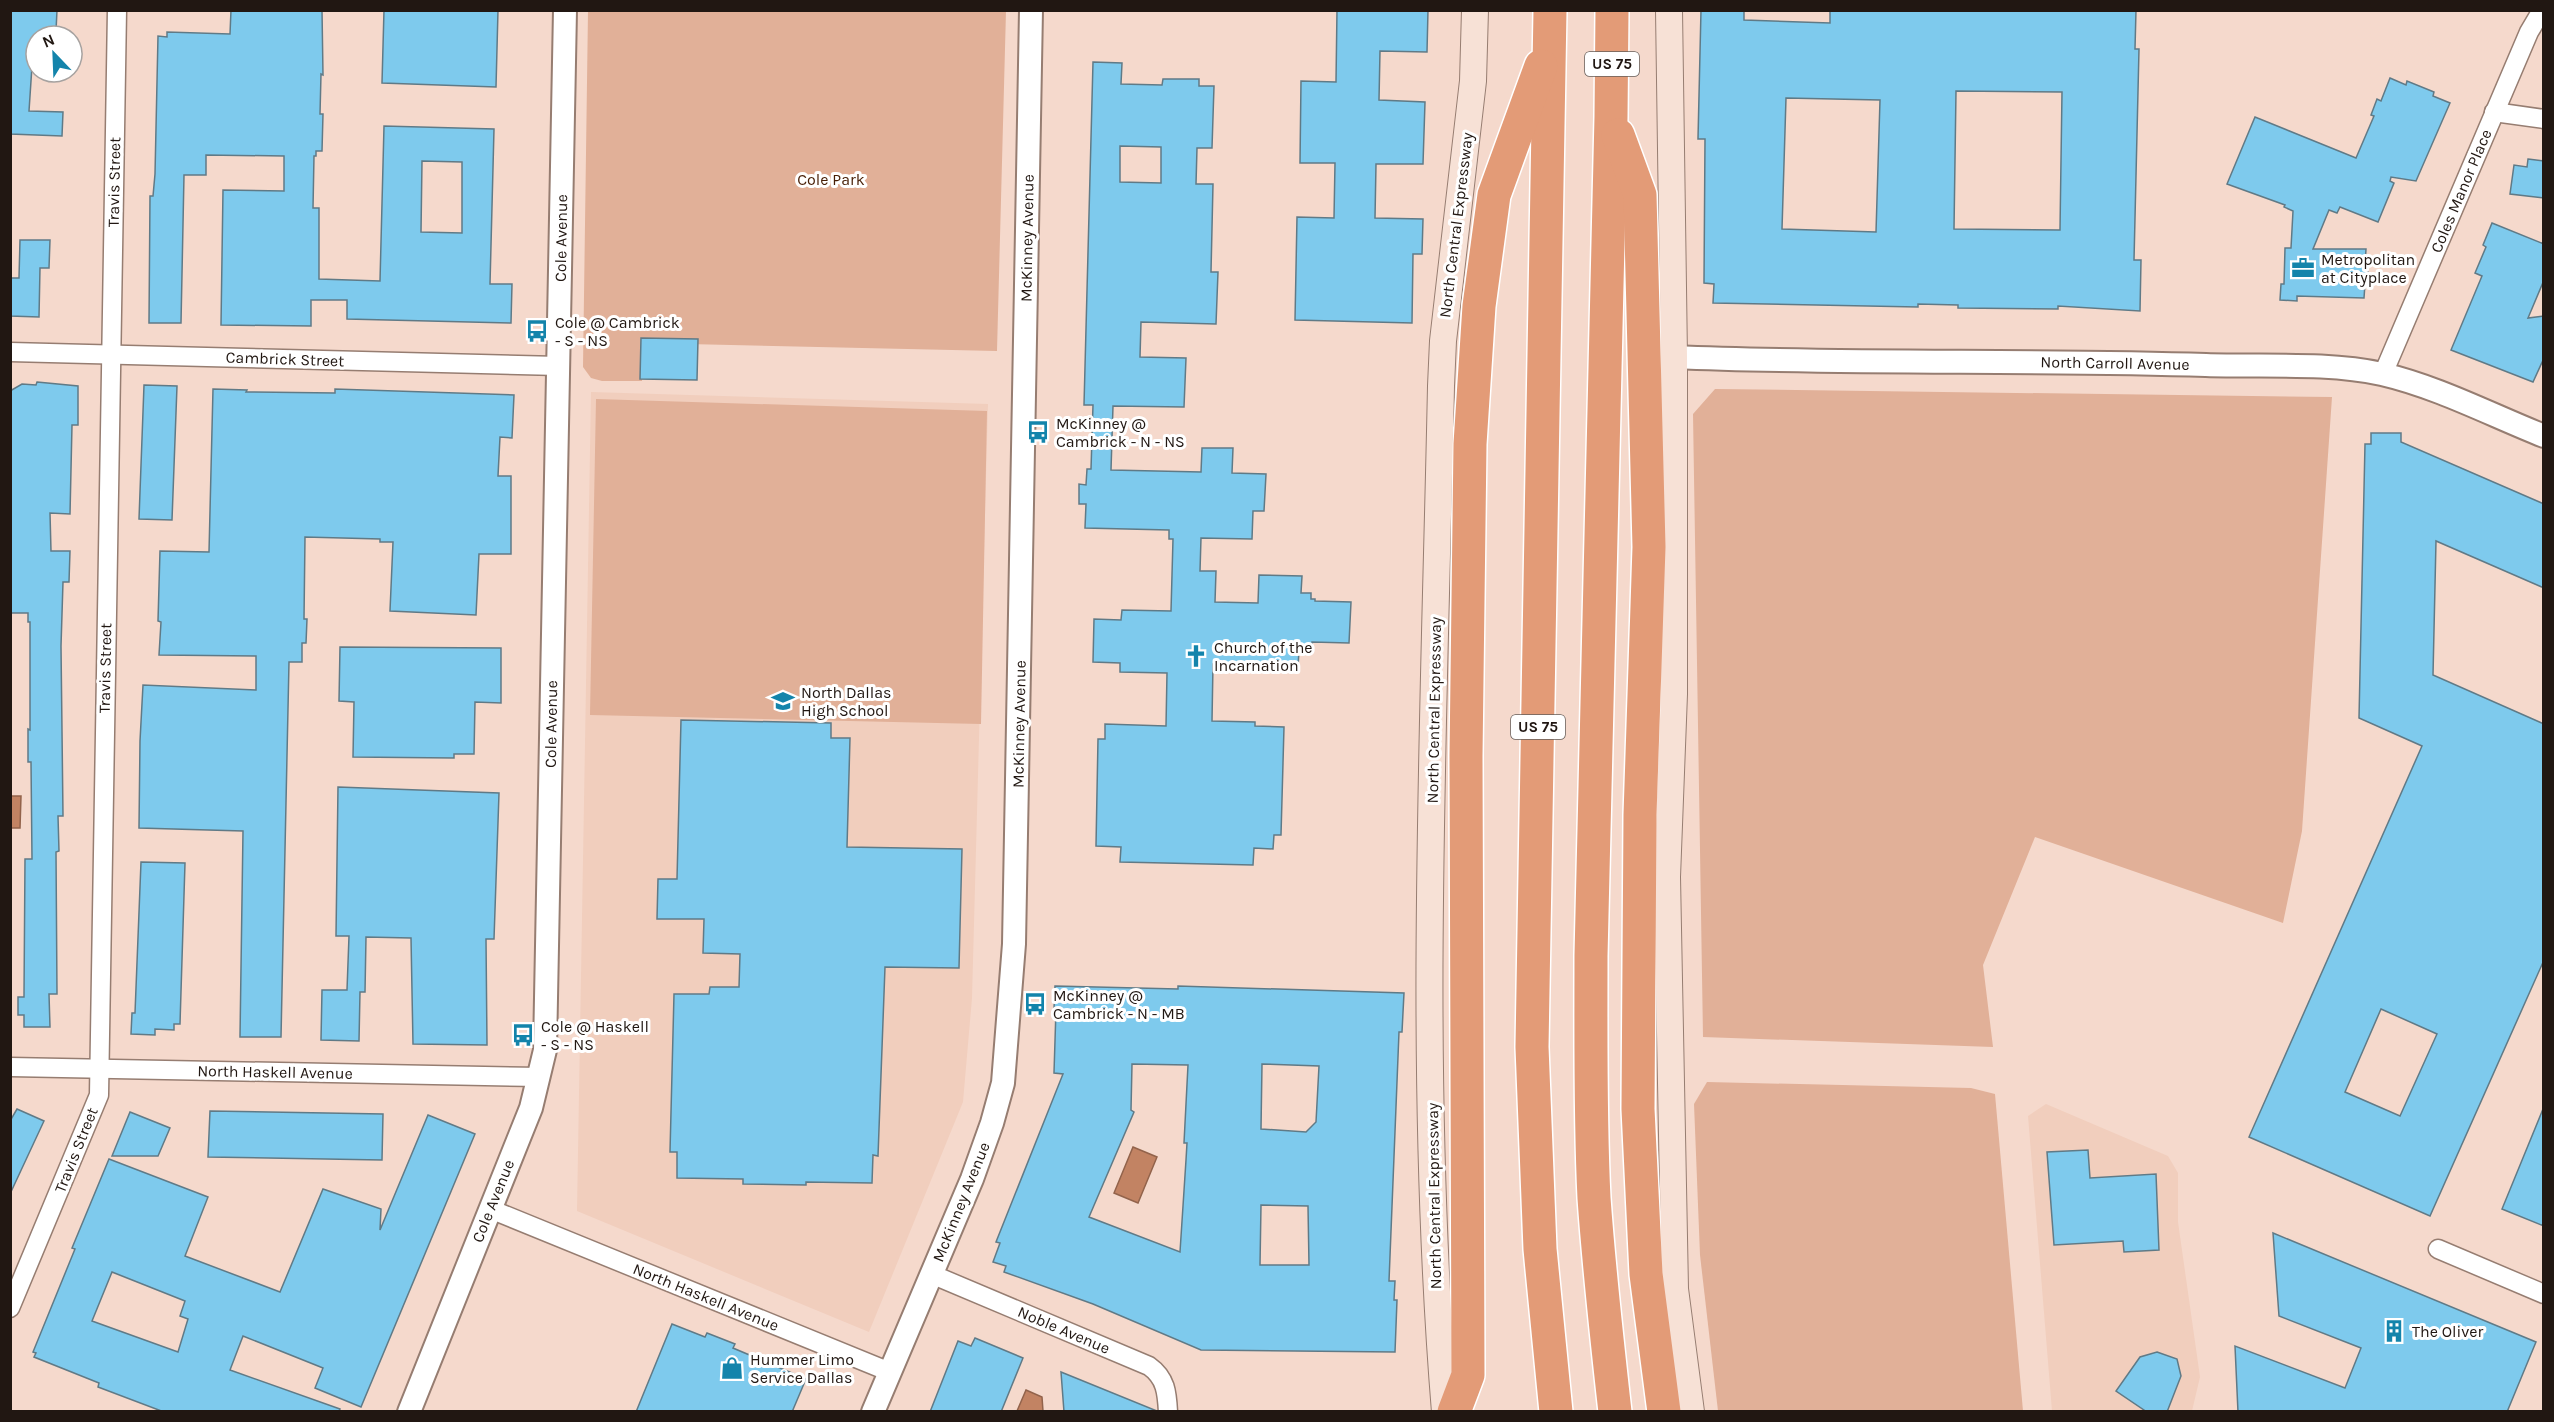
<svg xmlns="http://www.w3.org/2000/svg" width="2554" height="1422" font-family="Karla,sans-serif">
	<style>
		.built { fill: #f1cebd }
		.green { fill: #e1b098 }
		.water { fill: #c28363; stroke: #92634b; stroke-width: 1.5 }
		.building { fill: #7ecaed; stroke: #607a86; stroke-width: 1.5; fill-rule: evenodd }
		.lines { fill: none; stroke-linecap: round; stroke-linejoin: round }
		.minor-casing { stroke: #967d71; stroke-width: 21 }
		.tertiary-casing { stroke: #967d71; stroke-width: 26 }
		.secondary-casing { stroke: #967d71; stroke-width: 28 }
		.motorway-casing { stroke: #fff; stroke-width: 36 }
		.minor { stroke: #fff; stroke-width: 18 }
		.tertiary { stroke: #fff; stroke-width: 22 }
		.secondary { stroke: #f7e1d6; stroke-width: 26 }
		.motorway { stroke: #e39b77; stroke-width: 33 }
		.labels { text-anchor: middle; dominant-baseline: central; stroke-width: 6; stroke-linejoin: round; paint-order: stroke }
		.shield { fill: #fff; stroke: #645d59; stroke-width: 1.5 }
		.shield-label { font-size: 15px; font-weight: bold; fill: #211712 }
		.park-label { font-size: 16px; fill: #471e05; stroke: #fff }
		.street-label { font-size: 16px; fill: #211712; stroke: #fff }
		.poi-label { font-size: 16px; fill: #211712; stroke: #fff; text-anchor: start }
	</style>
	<rect width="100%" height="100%" fill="#f5d9cc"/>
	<g class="built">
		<path d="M591,392l397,12 -16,594 -9,104 -94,230 -292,-121z"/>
		<path d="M2046,1104l122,52 10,17v49l22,155 -8,34h-140l-24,-295z"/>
	</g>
	<g class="green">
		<path d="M588,11h418l-9,340 -354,-8 -1,38h-40l-11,-3 -8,-11z"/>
		<path d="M1715,389l617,8 -30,434 -19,92 -248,-86 -52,128 10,82 -290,-10 -10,-623z"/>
		<path d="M596,399l391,12 -6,313 -391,-9z"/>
		<path d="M1707,1082l264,6 24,6 28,317h-305l-18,-156 -6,-151z"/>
	</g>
	<g class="water">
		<path d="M11,796h10l-1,32h-9z"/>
		<path d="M1133,1147l24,10 -19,46 -24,-10z"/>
		<path d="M1026,1390l16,7 1,14h-26z"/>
	</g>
	<g class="building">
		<path d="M10,10h47l-1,21h-11l-1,5h-8v31l-4,-1 -3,45 34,1 -1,24 -52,-2z"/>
		<path d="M231,10h91l1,65 -2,-1 -1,40h3l-1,37h-6v5h-2l-1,52h6v71l61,2 4,-155 110,3 -4,155h22l-1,39 -164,-4v-19h-36v26l-90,-1 2,-135 61,1v-35l-78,-1v20h-22l-3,148h-32l1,-127h3l2,-22 3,-138 9,1v-5l63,2zM422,161l40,1v71l-41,-1z"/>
		<path d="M384,10h114l-2,77 -114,-4z"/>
		<path d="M1337,10h91l-1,42 -47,-1 -1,49 46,2 -2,62h-47l-1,54 48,1 -1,35h-9l-1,69 -117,-3 2,-103 37,1 1,-55h-35l1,-82 35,1z"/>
		<path d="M1701,10h43v10l86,3v-13h306l-1,39h4l-5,211h7l-1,51 -82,-5v3l-100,-1v-3l-40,-1v3l-205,-4 1,-19 -10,-1 1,-144h-7zM1956,91l106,1 -2,138 -106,-1zM1786,98l94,2 -4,132 -94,-3z"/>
		<path d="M1093,62l29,1 -1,21 41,1 1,-6h36v7h15l-2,62h-15l-1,36h17l-2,88h7l-2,52 -75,-2 -1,35 46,1 -2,49 -71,-1 -2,64 90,2 1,-24h31l-1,25 34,1 -2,37h-11l-1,28 -51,-1 -1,33h16l-1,31 43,1 1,-28 43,1 -1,17h10v6h4v2l36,1 -2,41 -37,-1v9h-13l-1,15 -85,-2 -1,57 43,1v4l29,1 -3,108h-7l-1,14 -19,-1 -1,17 -133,-3 1,-15 -25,-1 2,-107h7v-15l61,2 1,-53 -47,-1v-9l-27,-1 1,-43 27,1 1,-10 49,1 2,-72h-4v-9l-84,-2 1,-24h-7v-20l7,1 1,-16h4l2,-64h-9zM1120,146l41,1v36l-41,-1z"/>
		<path d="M2390,78l16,7 1,-4 27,11 -1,4 17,7 -34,78 -25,-4 -1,4 4,2 -16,39 -38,-15 -3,6 -8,-3 -16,39h53l-1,16 5,12 -5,7 -1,14 -67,-2v5l-17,-1 1,-16h3l1,-36h6l2,-37 -9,-4 1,-2 -58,-21 28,-67 101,41 18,-42 -3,-1 6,-16 4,2z"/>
		<path d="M2528,159l16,2v37l-34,-4 4,-29 13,2z"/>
		<path d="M2492,223l52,21v36l-16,38 16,-2v42l-11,24 -82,-32 31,-74 -7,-3 11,-26 -3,-2z"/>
		<path d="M20,240h30l-1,28h-9l-1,49 -29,-1v-38h9z"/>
		<path d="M641,338l57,1 -1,41 -57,-1z"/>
		<path d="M37,382l41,4v39h-6l-2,89 -20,-1 1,38h19l-1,31h-6l-2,64 2,170h-5l1,35 -3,1 1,142h-8l1,33h-26v-12h-6v-18h6l1,-138h7l-1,-97h-3v-33l2,1v-108h-2v-9h-18v-222l12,-7 14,1z"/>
		<path d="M144,385l33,1 -5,134 -33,-1z"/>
		<path d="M213,389l34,1 -1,2 89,1v-4l179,6 -2,43 -12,-1 -2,39h13v78h-32l-3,61 -86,-4 3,-69h-13v-3l-75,-2 -1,82h3l-1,24h-4v19h-13l-8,375h-41l3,-206 -104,-3 1,-87 3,-56 113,5v-34l-97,-1 2,-33 -3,-1 2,-70 49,1z"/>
		<path d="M2371,433h30v9l143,62v84l-108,-47 -3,134 111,49v236l-114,256 -181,-79 173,-391 -63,-28 6,-274h6zM2381,1009l56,25 -37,82 -55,-24z"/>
		<path d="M340,647l161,1v55l-26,-1 -1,52h-20v4l-101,-1 1,-55 -15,-1z"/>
		<path d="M681,720l150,3v15h19l-3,109 115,2 -3,119 -74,-1 -7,189 -5,-1 -1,28 -66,-1v3l-63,-1v-5l-66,-1v-26h-7l4,-158h35l1,-7h29l1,-33 -37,-1 1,-34h-47l1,-40h19z"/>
		<path d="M338,787l161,6 -5,146h-8l1,106 -74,-1 -2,-106 -45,-1 -1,55h-5l-1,49 -38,-1 1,-50h25l2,-54h-13z"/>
		<path d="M141,862l44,1 -5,161h-6v6l-19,-1v6l-24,-1 1,-21h3z"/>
		<path d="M1055,986l123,3v-3l226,7 -2,39h-3l-10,249h6l-1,19h3l-2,52 -194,-2 -108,-46 -89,-32 2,-6 -13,-4 7,-19 -4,-1 67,-168 -9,-1 2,-64h-2zM1132,1064l56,1 -4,78h3l-1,17 -6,92 -91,-35 45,-105 -3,-2zM1262,1064l57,2 -3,56 -10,10 -45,-3zM1261,1205l47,1 1,59h-49z"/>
		<path d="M17,1109l27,12 -34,73v-73z"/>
		<path d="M2543,1109h1v117l-42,-17z"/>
		<path d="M210,1111l173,3 -1,46 -174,-3z"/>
		<path d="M130,1112l40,16 -12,28h-46z"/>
		<path d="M428,1115l47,19 -114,273 -46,-19 8,-20 -80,-32 -13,34 110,39 -1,3h-175l-66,-25 1,-4 -65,-26 2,-4 -3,-1 42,-103 -3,-1 37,-89 99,38 -23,59 95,36 43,-103 58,20 -1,21zM112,1272l73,29 -5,15 8,3 -10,33 -86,-31z"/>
		<path d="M2088,1150l2,28 66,-4 3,76 -35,2 -1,-11 -69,4 -7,-93z"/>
		<path d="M2273,1233l263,109 -29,70h-269l-3,-66 110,42 16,-40 -82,-32z"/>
		<path d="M672,1324l33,13 2,-4 28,11 -2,4 73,31 -14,33h-156z"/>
		<path d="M975,1338l48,20 -22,54h-71l28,-71 13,5z"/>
		<path d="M2157,1352l20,7 4,17 -14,36h-20l-31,-21 24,-34z"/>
		<path d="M1061,1372l96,39 -1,1h-92z"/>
	</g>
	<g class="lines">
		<g class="minor-casing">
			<g id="minor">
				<path d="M2494,112l50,7"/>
				<path d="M10,352l549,14"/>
				<path d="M2383,374l146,-342 13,-22"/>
				<path d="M10,1067l530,10"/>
				<path d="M490,1209l400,163"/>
				<path d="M2438,1249l106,45"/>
				<path d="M931,1274l218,92c17,12 18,27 19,46"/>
				<path d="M10,1308l89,-213 18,-1085"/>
			</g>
		</g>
		<g class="tertiary-casing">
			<g id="tertiary">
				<path d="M1674,357c177,8 355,2 532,8 57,2 121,-3 176,9 56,13 109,41 162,62"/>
				<path d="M409,1412l122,-304 14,-58 20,-1040"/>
				<path d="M873,1412l99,-233 20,-56 11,-40 11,-139 17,-934"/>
			</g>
		</g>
		<g class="secondary-casing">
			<g id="secondary">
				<path d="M1669,10l5,347v337l-7,183 8,412 16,123"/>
				<path d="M1445,1412c-28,-341 -11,-684 -4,-1026l2,-45 30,-260 2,-71"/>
			</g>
		</g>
		<g class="motorway-casing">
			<g id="motorway">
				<path d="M1550,10l-18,1037 8,202 16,163"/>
				<path d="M1612,10l-1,107 -20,839c0,81 -1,162 3,242 5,71 13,143 21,214"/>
				<path d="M1618,135l22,60 9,352 -9,268 -2,294 8,165 18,138"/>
				<path d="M1454,1412l14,-37 -2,-619 4,-312 9,-138 15,-111 47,-129"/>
			</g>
		</g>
		<use href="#minor" class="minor"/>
		<use href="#tertiary" class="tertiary"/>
		<use href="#secondary" class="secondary"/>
		<use href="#motorway" class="motorway"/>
	</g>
	<defs>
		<g id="office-bare" transform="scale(1.8)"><path d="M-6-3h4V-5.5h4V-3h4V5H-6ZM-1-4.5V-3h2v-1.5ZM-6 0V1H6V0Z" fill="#1384ab" stroke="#fff" stroke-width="2.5" paint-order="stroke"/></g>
		<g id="bus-bare" transform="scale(1.8)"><path d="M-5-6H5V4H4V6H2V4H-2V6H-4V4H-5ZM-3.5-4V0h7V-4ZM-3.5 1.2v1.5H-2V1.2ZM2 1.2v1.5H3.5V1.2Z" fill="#1384ab" stroke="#fff" stroke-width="2.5" paint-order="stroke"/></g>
		<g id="church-bare" transform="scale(1.8)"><path d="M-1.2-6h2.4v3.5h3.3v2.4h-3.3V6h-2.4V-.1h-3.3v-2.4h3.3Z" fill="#1384ab" stroke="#fff" stroke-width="2.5" paint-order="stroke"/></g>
		<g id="school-bare" transform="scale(1.8)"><path d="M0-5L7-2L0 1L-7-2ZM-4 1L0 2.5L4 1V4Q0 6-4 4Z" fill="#1384ab" stroke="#fff" stroke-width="2.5" paint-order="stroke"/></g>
		<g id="building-bare" transform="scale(1.8)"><path d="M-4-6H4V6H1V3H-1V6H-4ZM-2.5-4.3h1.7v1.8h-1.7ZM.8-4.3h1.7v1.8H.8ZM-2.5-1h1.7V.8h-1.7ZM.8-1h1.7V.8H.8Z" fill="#1384ab" stroke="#fff" stroke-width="2.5" paint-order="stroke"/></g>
		<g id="shop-bare" transform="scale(1.8)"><path d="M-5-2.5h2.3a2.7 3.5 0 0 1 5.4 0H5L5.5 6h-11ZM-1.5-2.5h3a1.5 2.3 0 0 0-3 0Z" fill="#1384ab" stroke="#fff" stroke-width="2.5" paint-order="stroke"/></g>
	</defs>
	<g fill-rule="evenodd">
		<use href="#office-bare" x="2303" y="268"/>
		<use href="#bus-bare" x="537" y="331"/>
		<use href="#bus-bare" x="1038" y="432"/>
		<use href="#church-bare" x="1196" y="656"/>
		<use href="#school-bare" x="783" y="701"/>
		<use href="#bus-bare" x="1035" y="1004"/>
		<use href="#bus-bare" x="523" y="1035"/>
		<use href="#building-bare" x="2394" y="1331"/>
		<use href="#shop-bare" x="732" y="1368"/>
	</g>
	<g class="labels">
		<g class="shield">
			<rect x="1585" y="52" width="54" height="24" rx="4.5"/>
			<rect x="1511" y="715" width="54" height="24" rx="4.5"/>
		</g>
		<g class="shield-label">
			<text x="1612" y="64">US 75</text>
			<text x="1538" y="727">US 75</text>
		</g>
		<g class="park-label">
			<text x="831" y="179">Cole Park</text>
		</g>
		<g class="street-label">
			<text transform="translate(114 182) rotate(-89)">Travis Street</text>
			<text transform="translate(2461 191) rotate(-67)">Coles Manor Place</text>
			<text transform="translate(1456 225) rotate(-83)">North Central Expressway</text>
			<text transform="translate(561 238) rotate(-89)">Cole Avenue</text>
			<text transform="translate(1027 238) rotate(-89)">McKinney Avenue</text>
			<text transform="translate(285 359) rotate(2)">Cambrick Street</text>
			<text transform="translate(2115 363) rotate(1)">North Carroll Avenue</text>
			<text transform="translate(105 668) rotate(-89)">Travis Street</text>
			<text transform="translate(1434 710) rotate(-89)">North Central Expressway</text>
			<text transform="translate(551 724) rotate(-89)">Cole Avenue</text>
			<text transform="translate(1019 724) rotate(-89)">McKinney Avenue</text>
			<text transform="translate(275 1072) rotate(1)">North Haskell Avenue</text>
			<text transform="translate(76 1150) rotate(-68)">Travis Street</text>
			<text transform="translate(1434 1196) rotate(-91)">North Central Expressway</text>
			<text transform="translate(493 1201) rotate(-68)">Cole Avenue</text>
			<text transform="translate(961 1202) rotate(-68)">McKinney Avenue</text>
			<text transform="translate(706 1297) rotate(22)">North Haskell Avenue</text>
			<text transform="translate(1064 1330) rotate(23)">Noble Avenue</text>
		</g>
		<g class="poi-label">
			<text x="2321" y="259">Metropolitan<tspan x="2321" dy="18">at Cityplace</tspan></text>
			<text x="555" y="322">Cole @ Cambrick<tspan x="555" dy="18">- S - NS</tspan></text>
			<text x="1056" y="423">McKinney @<tspan x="1056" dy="18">Cambrick - N - NS</tspan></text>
			<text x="1214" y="647">Church of the<tspan x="1214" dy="18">Incarnation</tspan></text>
			<text x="801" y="692">North Dallas<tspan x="801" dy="18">High School</tspan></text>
			<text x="1053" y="995">McKinney @<tspan x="1053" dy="18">Cambrick - N - MB</tspan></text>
			<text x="541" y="1026">Cole @ Haskell<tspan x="541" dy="18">- S - NS</tspan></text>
			<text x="2412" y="1331">The Oliver</text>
			<text x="750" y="1359">Hummer Limo<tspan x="750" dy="18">Service Dallas</tspan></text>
		</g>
	</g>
	<rect width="2554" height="1422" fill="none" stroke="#211712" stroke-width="24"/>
	<g transform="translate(54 54) rotate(337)"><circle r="28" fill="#ffffff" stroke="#a6a2a0" stroke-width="1.5"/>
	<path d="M0-4.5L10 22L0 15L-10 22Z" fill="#1384ab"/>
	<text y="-9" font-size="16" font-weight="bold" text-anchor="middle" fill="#211712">N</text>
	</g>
</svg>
